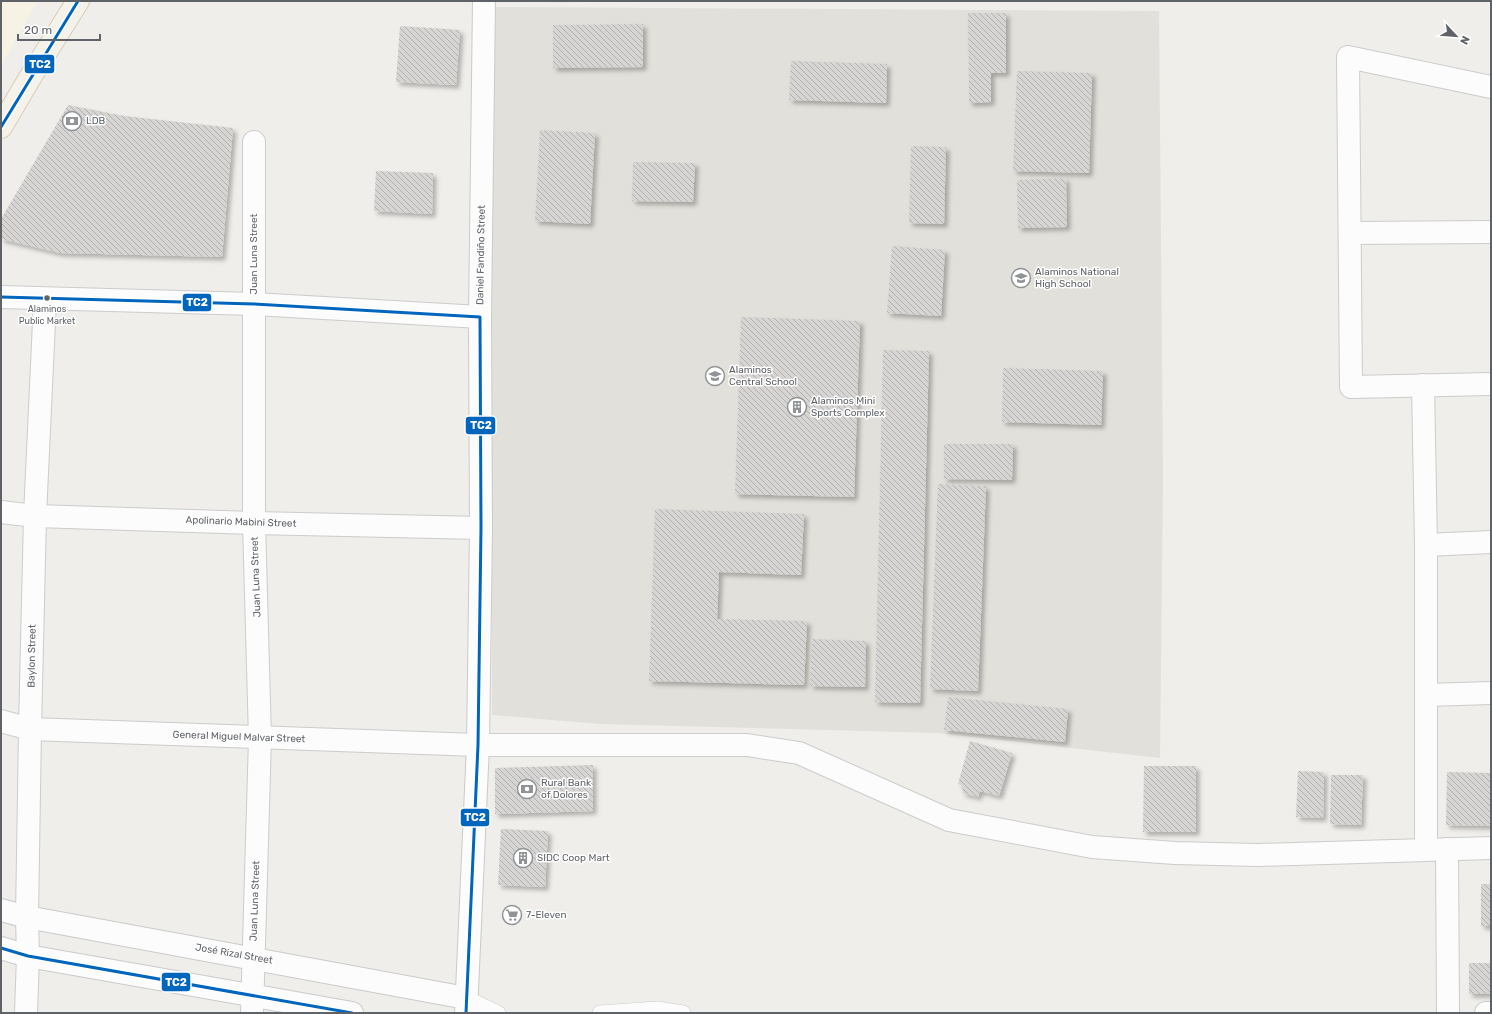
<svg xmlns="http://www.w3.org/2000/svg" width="1492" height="1014" font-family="Rubik,sans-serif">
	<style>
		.commercial { fill: #f7f3e4 }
		.education { fill: #e2e0da }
		.building { fill: url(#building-back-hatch); filter: url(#shadow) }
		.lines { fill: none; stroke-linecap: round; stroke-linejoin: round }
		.lane-casing { stroke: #cbcccc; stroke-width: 16 }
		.street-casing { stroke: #cbcccc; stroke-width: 24 }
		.secondary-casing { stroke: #cacacb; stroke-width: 24 }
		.primary-casing { stroke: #d7ceb8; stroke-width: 24 }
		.lane { stroke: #fdfcfc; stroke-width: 15 }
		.street { stroke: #fdfcfc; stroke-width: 22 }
		.secondary { stroke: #fdfcfc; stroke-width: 22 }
		.primary { stroke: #f4f2e9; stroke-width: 22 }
		.bus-1-casing { stroke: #fff; stroke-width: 6 }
		.bus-1 { stroke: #0065bd; stroke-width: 3 }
		.bus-dot { fill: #5f6368; stroke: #fff; stroke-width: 1.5 }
		.labels { text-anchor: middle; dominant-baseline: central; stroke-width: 3; stroke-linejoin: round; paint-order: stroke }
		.bus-label { font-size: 9px; fill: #5f6368; stroke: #fff }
		.poi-label { font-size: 10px; fill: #5f6368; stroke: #fff; text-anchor: start }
		.street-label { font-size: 10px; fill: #5f6368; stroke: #fff }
		.line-badge { stroke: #fff; stroke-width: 1.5 }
		.badge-label { font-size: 11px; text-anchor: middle; font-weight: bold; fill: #fff }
	</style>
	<defs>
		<pattern id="building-back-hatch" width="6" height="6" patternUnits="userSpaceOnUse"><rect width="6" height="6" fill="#d6d5d3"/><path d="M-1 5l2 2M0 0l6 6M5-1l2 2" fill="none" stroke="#b1b0af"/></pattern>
		<filter id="shadow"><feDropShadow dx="3.5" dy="3.5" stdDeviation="2" flood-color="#0004"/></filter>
	</defs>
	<rect width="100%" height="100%" fill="#efeeea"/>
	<path class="commercial" d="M1,1h37l-37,64z"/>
	<path class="education" d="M492,7l667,4 4,464 -3,283 -222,-25 -338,-9 -108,-9z"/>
	<g class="building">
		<path d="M968,13h38v60h-15v29l-22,1z"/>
		<path d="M643,24v43l-90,1v-43z"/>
		<path d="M400,26l60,4 -4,55 -60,-3z"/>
		<path d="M791,61l96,3 -1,39 -97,-3z"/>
		<path d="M1017,71l75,2 -3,100 -76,-2z"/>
		<path d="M68,105l56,11 109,12 -11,129 -162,-4 -59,-14v-20z"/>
		<path d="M540,130l55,3 -5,91 -55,-3z"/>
		<path d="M911,146l35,1 -2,77 -35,-1z"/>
		<path d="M633,162l62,1 -2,39 -61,-1z"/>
		<path d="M376,171l57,2 -1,41 -58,-3z"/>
		<path d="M1066,178l1,49 -49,1 -1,-48z"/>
		<path d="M892,246l53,4 -4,66 -54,-3z"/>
		<path d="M741,317l119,4 -6,176 -119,-3z"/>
		<path d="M883,350l46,1 -9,352 -45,-1z"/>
		<path d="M1003,368l100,3 -2,54 -99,-3z"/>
		<path d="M944,444h69l-1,36 -68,-1z"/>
		<path d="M938,484l48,2 -8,205 -48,-2z"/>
		<path d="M655,509l149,5 -3,61 -82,-3 -2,47 90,2 -3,64 -155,-4z"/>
		<path d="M812,639l54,2 -1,46 -55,-1z"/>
		<path d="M948,697l120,12 -3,33 -121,-12z"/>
		<path d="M970,741l42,12 -13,43 -19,-5 -2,6 -16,-4 1,-7 -5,-2z"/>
		<path d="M593,765v46l-98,3v-46z"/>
		<path d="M1144,766h52v66h-53z"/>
		<path d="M1298,771l26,1 -1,46 -27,-1z"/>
		<path d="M1447,772l44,1v53l-45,-1z"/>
		<path d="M1331,775h32l-2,50 -31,-1z"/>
		<path d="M501,829l47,2 -3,56 -47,-2z"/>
		<rect x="1481" y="884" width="10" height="42"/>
		<rect x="1469" y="963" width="22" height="31"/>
	</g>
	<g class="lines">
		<g class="lane-casing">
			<g id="lane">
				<path d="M466,998l32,15"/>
				<path d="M600,1013l57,-4 26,4"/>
			</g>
		</g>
		<g class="street-casing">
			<g id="street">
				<path d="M1491,87l-143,-30 3,330 140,-3"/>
				<path d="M1350,233l141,-1"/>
				<path d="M1,297l253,7 226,13"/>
				<path d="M1423,385l3,160v304"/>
				<path d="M1,512l34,4 219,7 227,5"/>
				<path d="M1426,545l65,-3"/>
				<path d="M1426,695l65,-2"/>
				<path d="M1,721l29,8 448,16h269l52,8 150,67 143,27 83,6 83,2 233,-7"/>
				<path d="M1447,849l1,164"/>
				<path d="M26,1013l2,-57 -1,-39 3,-188 5,-213 10,-216"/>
				<path d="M252,1013l8,-275 -6,-215v-381"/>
				<path d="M1486,1013h5"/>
			</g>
		</g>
		<g class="secondary-casing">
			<g id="secondary">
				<path d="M1,910l26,7 439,81"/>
				<path d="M1,948l27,8 324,57"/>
				<path d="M466,1013l12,-268 3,-217 -1,-211 4,-316"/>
			</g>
		</g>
		<g class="primary-casing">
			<path id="primary" d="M1,127l30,-51 47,-75"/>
		</g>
		<use href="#lane" class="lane"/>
		<use href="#street" class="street"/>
		<use href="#secondary" class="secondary"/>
		<use href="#primary" class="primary"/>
		<g class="bus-1-casing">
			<g id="bus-1">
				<path d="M1,127l77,-126"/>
				<path d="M1,297l253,7 226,13 1,211 -3,217 -12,268"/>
				<path d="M1,948l27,8 324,57"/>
			</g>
		</g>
		<use href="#bus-1" class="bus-1"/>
	</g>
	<defs>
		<g id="bank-ring" transform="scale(1)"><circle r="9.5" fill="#fff" stroke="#919496" stroke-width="1.5"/><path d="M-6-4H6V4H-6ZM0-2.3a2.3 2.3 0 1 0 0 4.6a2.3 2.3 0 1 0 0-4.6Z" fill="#919496"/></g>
		<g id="school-ring" transform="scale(1)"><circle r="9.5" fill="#fff" stroke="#919496" stroke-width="1.5"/><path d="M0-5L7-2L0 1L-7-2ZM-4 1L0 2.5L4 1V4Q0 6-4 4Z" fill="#919496"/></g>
		<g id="building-ring" transform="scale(1)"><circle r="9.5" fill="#fff" stroke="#919496" stroke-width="1.5"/><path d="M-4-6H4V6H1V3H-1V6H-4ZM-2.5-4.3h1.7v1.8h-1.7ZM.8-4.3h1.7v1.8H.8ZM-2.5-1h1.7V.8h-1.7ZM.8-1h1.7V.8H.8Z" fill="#919496"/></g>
		<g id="supermarket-ring" transform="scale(1)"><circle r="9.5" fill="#fff" stroke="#919496" stroke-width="1.5"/><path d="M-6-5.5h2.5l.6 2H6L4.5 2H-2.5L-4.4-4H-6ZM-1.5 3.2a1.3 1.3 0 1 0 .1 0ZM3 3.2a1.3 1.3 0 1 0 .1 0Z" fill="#919496"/></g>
	</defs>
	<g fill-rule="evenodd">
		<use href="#bank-ring" x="72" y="121"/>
		<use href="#school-ring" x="1021" y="278"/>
		<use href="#school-ring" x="715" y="376"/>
		<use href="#building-ring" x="797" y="407"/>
		<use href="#bank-ring" x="527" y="789"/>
		<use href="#building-ring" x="523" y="858"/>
		<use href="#supermarket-ring" x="512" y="915"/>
	</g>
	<circle class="bus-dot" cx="47" cy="298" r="3.5"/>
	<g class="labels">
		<g class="bus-label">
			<text x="47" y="309">Alaminos<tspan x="47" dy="12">Public Market</tspan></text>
		</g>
		<g class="poi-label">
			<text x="86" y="121">LDB</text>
			<text x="1035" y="272">Alaminos National<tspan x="1035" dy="12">High School</tspan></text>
			<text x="729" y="370">Alaminos<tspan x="729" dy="12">Central School</tspan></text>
			<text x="811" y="401">Alaminos Mini<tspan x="811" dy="12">Sports Complex</tspan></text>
			<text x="541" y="783">Rural Bank<tspan x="541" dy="12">of Dolores</tspan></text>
			<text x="537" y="858">SIDC Coop Mart</text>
			<text x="526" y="915">7-Eleven</text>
		</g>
		<g class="street-label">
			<text transform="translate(254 254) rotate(-90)">Juan Luna Street</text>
			<text transform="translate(481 255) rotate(-89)">Daniel Fandiño Street</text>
			<text transform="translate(241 522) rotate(2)">Apolinario Mabini Street</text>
			<text transform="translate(256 577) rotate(-92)">Juan Luna Street</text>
			<text transform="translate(32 656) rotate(-89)">Baylon Street</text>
			<text transform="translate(239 737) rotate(2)">General Miguel Malvar Street</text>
			<text transform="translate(255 901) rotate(-88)">Juan Luna Street</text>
			<text transform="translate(234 954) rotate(10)">José Rizal Street</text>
		</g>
	</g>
	<g class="line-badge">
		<rect x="24" y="54" width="31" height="20" rx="4" fill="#0065bd"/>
		<rect x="182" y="293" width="30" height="19" rx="4" fill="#0065bd"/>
		<rect x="465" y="416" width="31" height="19" rx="4" fill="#0065bd"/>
		<rect x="460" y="808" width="30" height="19" rx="4" fill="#0065bd"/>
		<rect x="161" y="972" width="30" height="20" rx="4" fill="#0065bd"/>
	</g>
	<g class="badge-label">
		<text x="40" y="68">TC2</text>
		<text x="197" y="306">TC2</text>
		<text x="481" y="429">TC2</text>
		<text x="475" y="821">TC2</text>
		<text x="176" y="986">TC2</text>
	</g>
	<rect width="1492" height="1014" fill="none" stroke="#5f6368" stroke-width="4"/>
	<g transform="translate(1456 36) rotate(116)" stroke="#ffffff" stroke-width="3" paint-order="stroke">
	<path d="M0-3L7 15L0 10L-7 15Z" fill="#5f6368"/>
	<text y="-6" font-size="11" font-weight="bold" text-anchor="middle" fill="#5f6368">N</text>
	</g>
	<path d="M18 34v6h82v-6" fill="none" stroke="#5f6368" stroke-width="2"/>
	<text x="24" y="34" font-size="12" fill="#5f6368" stroke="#ffffff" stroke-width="3" paint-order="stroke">20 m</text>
</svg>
